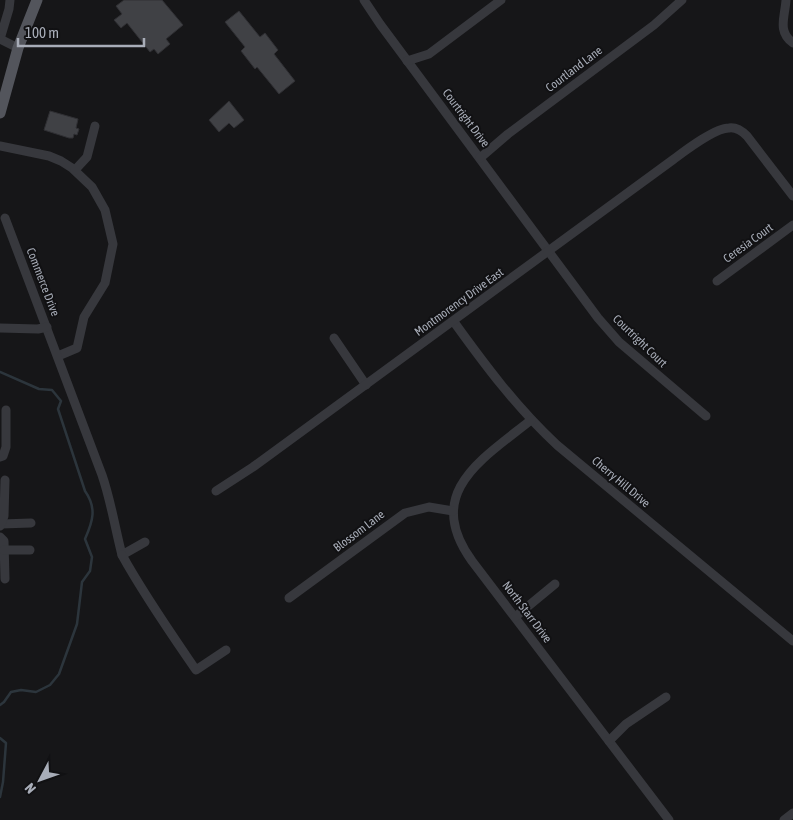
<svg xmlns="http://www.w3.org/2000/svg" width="793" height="820" font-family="'Asap Condensed',sans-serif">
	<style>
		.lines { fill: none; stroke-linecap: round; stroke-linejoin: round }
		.stream { stroke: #2c353c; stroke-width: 2.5 }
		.building { fill: #404145; stroke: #303034 }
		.minor { stroke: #37383d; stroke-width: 9 }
		.major { stroke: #53555c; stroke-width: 11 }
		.labels { text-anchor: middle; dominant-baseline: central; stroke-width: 4; stroke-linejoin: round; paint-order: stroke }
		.street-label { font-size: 12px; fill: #a8adb8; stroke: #111113 }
	</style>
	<rect width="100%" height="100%" fill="#161618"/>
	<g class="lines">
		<g class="stream">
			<path d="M0,372l39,17 13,1 9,11 -3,8 27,82c12,17 8,30 0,48l7,18 -2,14 -8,11 -5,42 -18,50 -9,11 -14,7 -15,-2 -10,2 -7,10 -4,3"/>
			<path d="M0,738l6,5 -3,39 -3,15"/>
		</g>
	</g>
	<g class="building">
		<path d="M124,0h38l21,25 -17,14 4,5 -12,10 -4,-5 -4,3 -23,-29 -6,5 -7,-8 8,-6 -6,-8z"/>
		<path d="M239,11l21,26 5,-4 13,17 -4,4 21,27 -16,13 -22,-27 -2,2 -14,-18 4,-4 -20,-25z"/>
		<path d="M229,101l15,19 -10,8 -5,-5 -10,9 -10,-12z"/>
		<path d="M50,111l28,8 -2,9 3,1 -2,6 -3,-1 -1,4h-4l-25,-8z"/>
	</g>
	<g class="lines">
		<g class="minor">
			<path d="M364,0l16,24 218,294 21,24 87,74"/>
			<path d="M786,0c-1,17 -9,31 7,43"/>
			<path d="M0,39l9,-30 1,-9"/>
			<path d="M0,39l18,9"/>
			<path d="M407,61l22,-7 72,-54"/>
			<path d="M0,146l49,10 12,5 11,7 20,19 13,23 8,34 -8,39 -21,34 -7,31 -19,8"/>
			<path d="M480,158l28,-24 146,-109 28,-25"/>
			<path d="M75,170l12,-13 8,-31"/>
			<path d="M5,218l97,257c9,26 13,53 20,80l23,-13"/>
			<path d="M717,281l76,-56"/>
			<path d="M454,322c31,43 63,86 103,123l236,196"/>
			<path d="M0,328l38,1 9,-2"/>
			<path d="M334,338l32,47"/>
			<path d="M531,420c-50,40 -108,73 -59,141l197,259"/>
			<path d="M0,457l3,-1 3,-9v-37"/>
			<path d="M216,491l37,-24 421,-308c12,-9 41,-31 55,-31 7,-1 13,3 18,8l46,60"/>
			<path d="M1,524l30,-1"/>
			<path d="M0,526l4,-10 1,-36"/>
			<path d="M0,537l4,4 1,38"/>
			<path d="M4,550h26"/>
			<path d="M122,555c22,40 48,77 74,115l30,-20"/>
			<path d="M289,598l116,-85 24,-6 24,4"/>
			<path d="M515,617l40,-33"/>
			<path d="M609,741l17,-17 40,-27"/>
			<path d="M784,820l9,-7"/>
		</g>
		<path class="major" d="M0,113l18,-65 19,-48"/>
	</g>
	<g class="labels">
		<g class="street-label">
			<text transform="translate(574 69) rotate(-37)">Courtland Lane</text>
			<text transform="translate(466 118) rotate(53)">Courtright Drive</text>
			<text transform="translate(748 243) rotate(-36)">Ceresia Court</text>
			<text transform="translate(43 282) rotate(69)">Commerce Drive</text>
			<text transform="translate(459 302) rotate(-36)">Montmorency Drive East</text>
			<text transform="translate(640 341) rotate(44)">Courtright Court</text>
			<text transform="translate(621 482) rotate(40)">Cherry Hill Drive</text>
			<text transform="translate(359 531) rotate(-37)">Blossom Lane</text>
			<text transform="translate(527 612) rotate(53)">North Starr Drive</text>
		</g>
	</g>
	<g transform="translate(40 780) rotate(229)" stroke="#111113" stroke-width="4" paint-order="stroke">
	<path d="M0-4L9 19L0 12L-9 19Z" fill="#a8adb8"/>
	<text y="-8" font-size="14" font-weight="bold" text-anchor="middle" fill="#a8adb8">N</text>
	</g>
	<path d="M18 38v8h126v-8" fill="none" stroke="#a8adb8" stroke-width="2.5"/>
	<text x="25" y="38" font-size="15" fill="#a8adb8" stroke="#111113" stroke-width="4" paint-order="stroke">100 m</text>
</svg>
